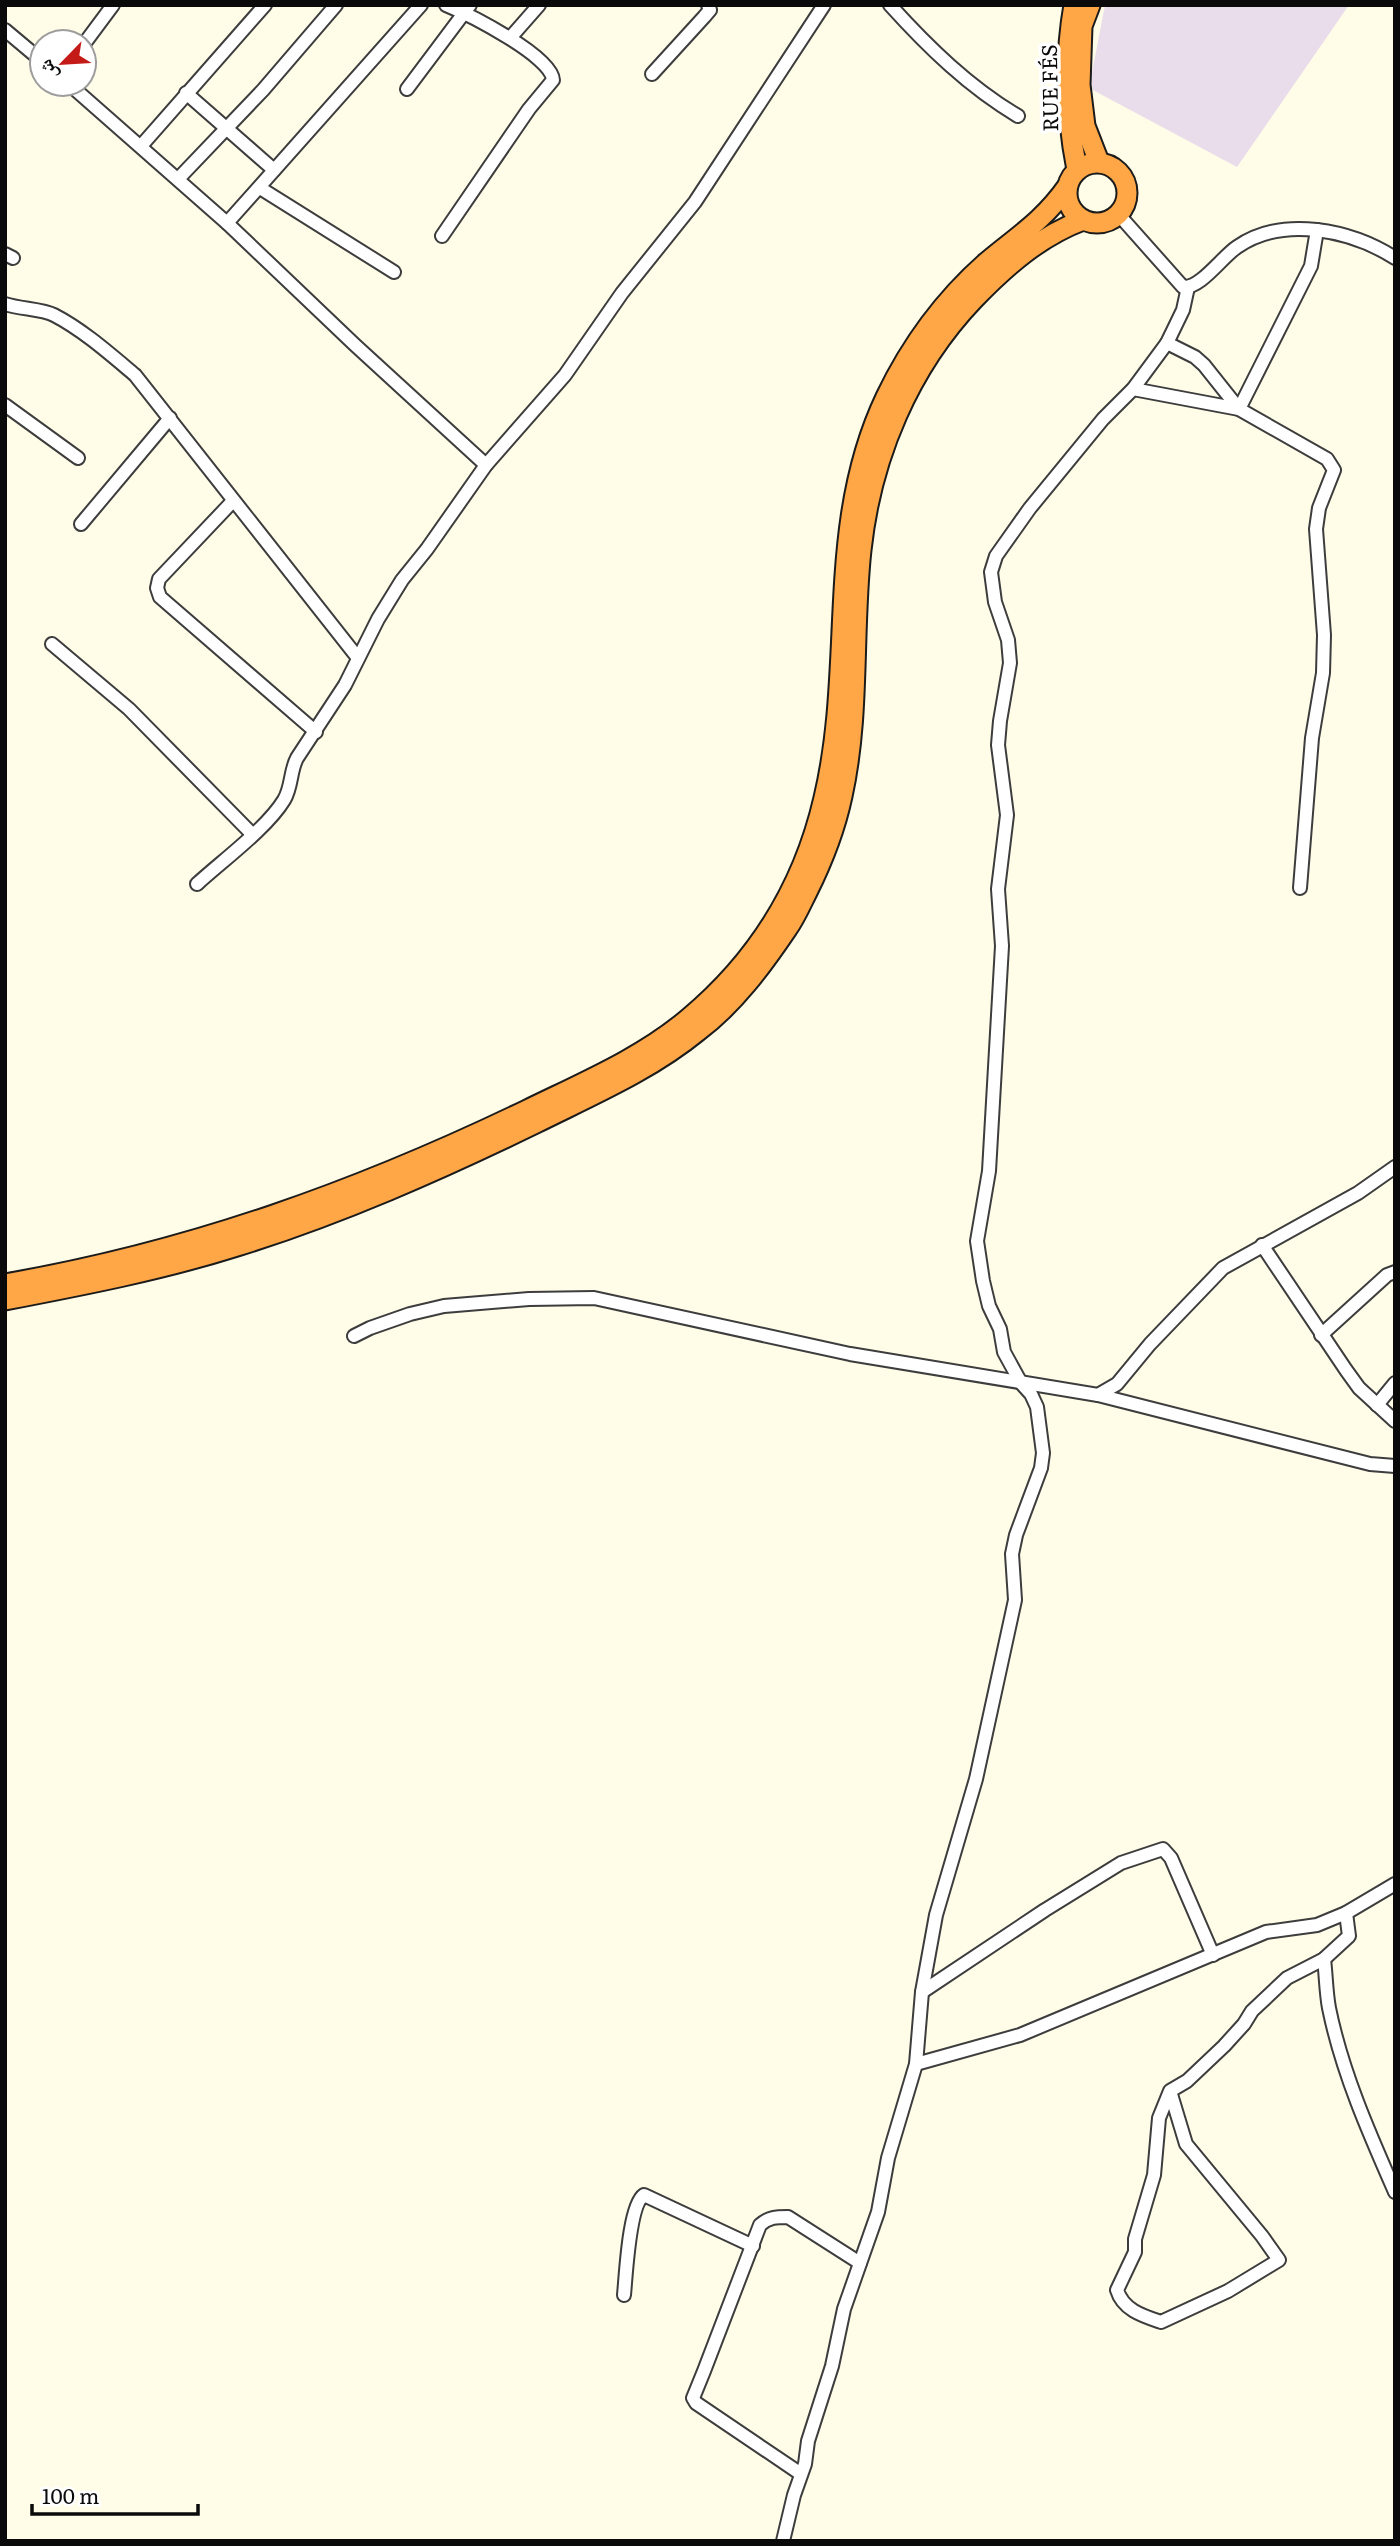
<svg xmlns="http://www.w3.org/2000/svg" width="1400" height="2546" font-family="Literata,'Noto Naskh Arabic',serif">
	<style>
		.industrial { fill: #eaddeb }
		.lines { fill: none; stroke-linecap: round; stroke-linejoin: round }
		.minor-casing { stroke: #3d3d3d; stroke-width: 16 }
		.highway-casing { stroke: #1b1b1b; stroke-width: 23 }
		.minor { stroke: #fff; stroke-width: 12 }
		.highway { stroke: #ffa746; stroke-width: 19 }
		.labels { text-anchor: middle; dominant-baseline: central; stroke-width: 7; stroke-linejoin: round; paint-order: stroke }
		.street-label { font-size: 21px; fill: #0a0a0a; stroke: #fff }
	</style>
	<rect width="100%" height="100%" fill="#fffce8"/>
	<path class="industrial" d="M1105,5h244l-112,162 -148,-79z"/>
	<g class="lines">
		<g class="minor-casing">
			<g id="minor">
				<path d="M890,5c38,42 79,82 128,111"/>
				<path d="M5,30l37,31"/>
				<path d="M510,38l29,-33"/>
				<path d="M84,44l29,-39"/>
				<path d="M652,74l52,-57 6,-7 -2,-5"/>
				<path d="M69,84l158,139 128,122 131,120"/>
				<path d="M407,89l63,-84"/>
				<path d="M186,93l88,77"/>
				<path d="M141,146l124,-141"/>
				<path d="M178,179l85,-89 73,-85"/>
				<path d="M260,188l134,84"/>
				<path d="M1119,215l64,72c17,2 39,-30 54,-40 46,-32 114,-17 158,11"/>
				<path d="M227,223l194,-218"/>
				<path d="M442,236l87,-127 24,-29c-1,-24 -85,-66 -107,-75"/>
				<path d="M5,254l8,4"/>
				<path d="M5,304c15,5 37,5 49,11 29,15 56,39 81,60l223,283"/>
				<path d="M1167,343l28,14 9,8 35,44 88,50 7,11 -15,38 -3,21 8,106 -1,38 -11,65 -12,150"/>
				<path d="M1133,389l106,20 72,-143 6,-36"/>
				<path d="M5,405l73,53"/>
				<path d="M233,501l-74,78 -2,9 3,9 156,135"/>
				<path d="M81,524l89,-106"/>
				<path d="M52,644l77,65 123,125"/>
				<path d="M197,884c25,-23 70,-56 87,-84 8,-13 6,-29 13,-42l48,-73 33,-66 24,-39 25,-31 59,-84 79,-90 57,-82 73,-91 129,-197"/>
				<path d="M1262,1245l84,125 13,18 36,33"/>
				<path d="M1321,1335l66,-60 8,-3"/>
				<path d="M354,1336l16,-8 40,-14 34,-8 85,-7 65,-1 256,56 248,41 19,-11 33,-40 73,-76 135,-75 37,-26"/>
				<path d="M1098,1395l272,69 25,2"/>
				<path d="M1377,1405l18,-22"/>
				<path d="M1324,1959c2,16 2,33 5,49 13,64 40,125 66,184"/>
				<path d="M922,1992l123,-82 76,-47 42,-14 8,9 42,97"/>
				<path d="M916,2064l104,-29 246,-103 51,-7 29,-12 49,-29"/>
				<path d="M1170,2091l16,53 76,92 17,24 -51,31 -67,31c-18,-6 -38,-12 -44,-32l18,-38v-13l19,-64 5,-57 11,-27 17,-10 37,-35 20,-22 8,-13 35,-33 37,-19 25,-23 -3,-23"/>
				<path d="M624,2295c2,-20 5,-90 20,-100l109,51"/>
				<path d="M801,2474l-105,-71 -3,-5 11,-27 56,-146c9,-8 16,-8 28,-8l72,46"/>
				<path d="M783,2541l11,-46 11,-31 3,-23 24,-75 12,-57 34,-97 10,-54 28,-94 6,-72 14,-77 40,-136 39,-179 -3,-46 4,-19 25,-67 2,-15 -6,-46 -6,-13 -10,-11 -17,-31 -4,-23 -11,-23 -6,-25 -6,-40 12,-70 13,-225 -4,-57 9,-74 -9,-70 2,-24 10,-58 -2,-23 -13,-38 -4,-30 5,-16 34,-48 73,-89 30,-30 34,-46 16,-33 5,-23"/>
			</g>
		</g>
		<g class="highway-casing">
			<g id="highway">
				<path d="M1074,5c-10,57 -8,109 3,165"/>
				<path d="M1090,5l-8,21 -2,59 5,41 14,36"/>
				<circle cx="1097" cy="193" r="30"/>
				<path d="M5,1284c185,-32 354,-93 522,-174 55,-27 115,-52 162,-92 69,-58 115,-133 135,-220 32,-135 0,-271 62,-401 24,-50 59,-98 101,-135 31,-26 56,-41 80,-75"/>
				<path d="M5,1300c78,-15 156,-30 232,-54 103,-32 202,-76 299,-123 56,-28 113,-52 162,-92 36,-27 64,-65 89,-102 8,-11 14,-25 20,-37 15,-30 28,-63 35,-96 18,-81 10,-164 19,-246 10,-93 48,-183 113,-251 32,-33 66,-63 109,-79"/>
			</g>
		</g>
		<use href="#minor" class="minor"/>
		<use href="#highway" class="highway"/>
	</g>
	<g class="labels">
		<g class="street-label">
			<text transform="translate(1048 88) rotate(-91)">RUE FÉS</text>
		</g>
	</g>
	<rect width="1400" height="2546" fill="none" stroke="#0a0a0a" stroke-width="14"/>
	<g transform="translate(63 63) rotate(245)"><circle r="33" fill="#ffffff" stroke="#9d9d9d" stroke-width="2"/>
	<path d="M0-5L12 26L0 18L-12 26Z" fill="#c51b18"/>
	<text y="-10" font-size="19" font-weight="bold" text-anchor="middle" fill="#0a0a0a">ش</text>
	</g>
	<path d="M32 2504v10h166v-10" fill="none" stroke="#0a0a0a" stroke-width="3.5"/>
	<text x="42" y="2504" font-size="21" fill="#0a0a0a" stroke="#ffffff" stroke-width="5" paint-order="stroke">100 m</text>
</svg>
